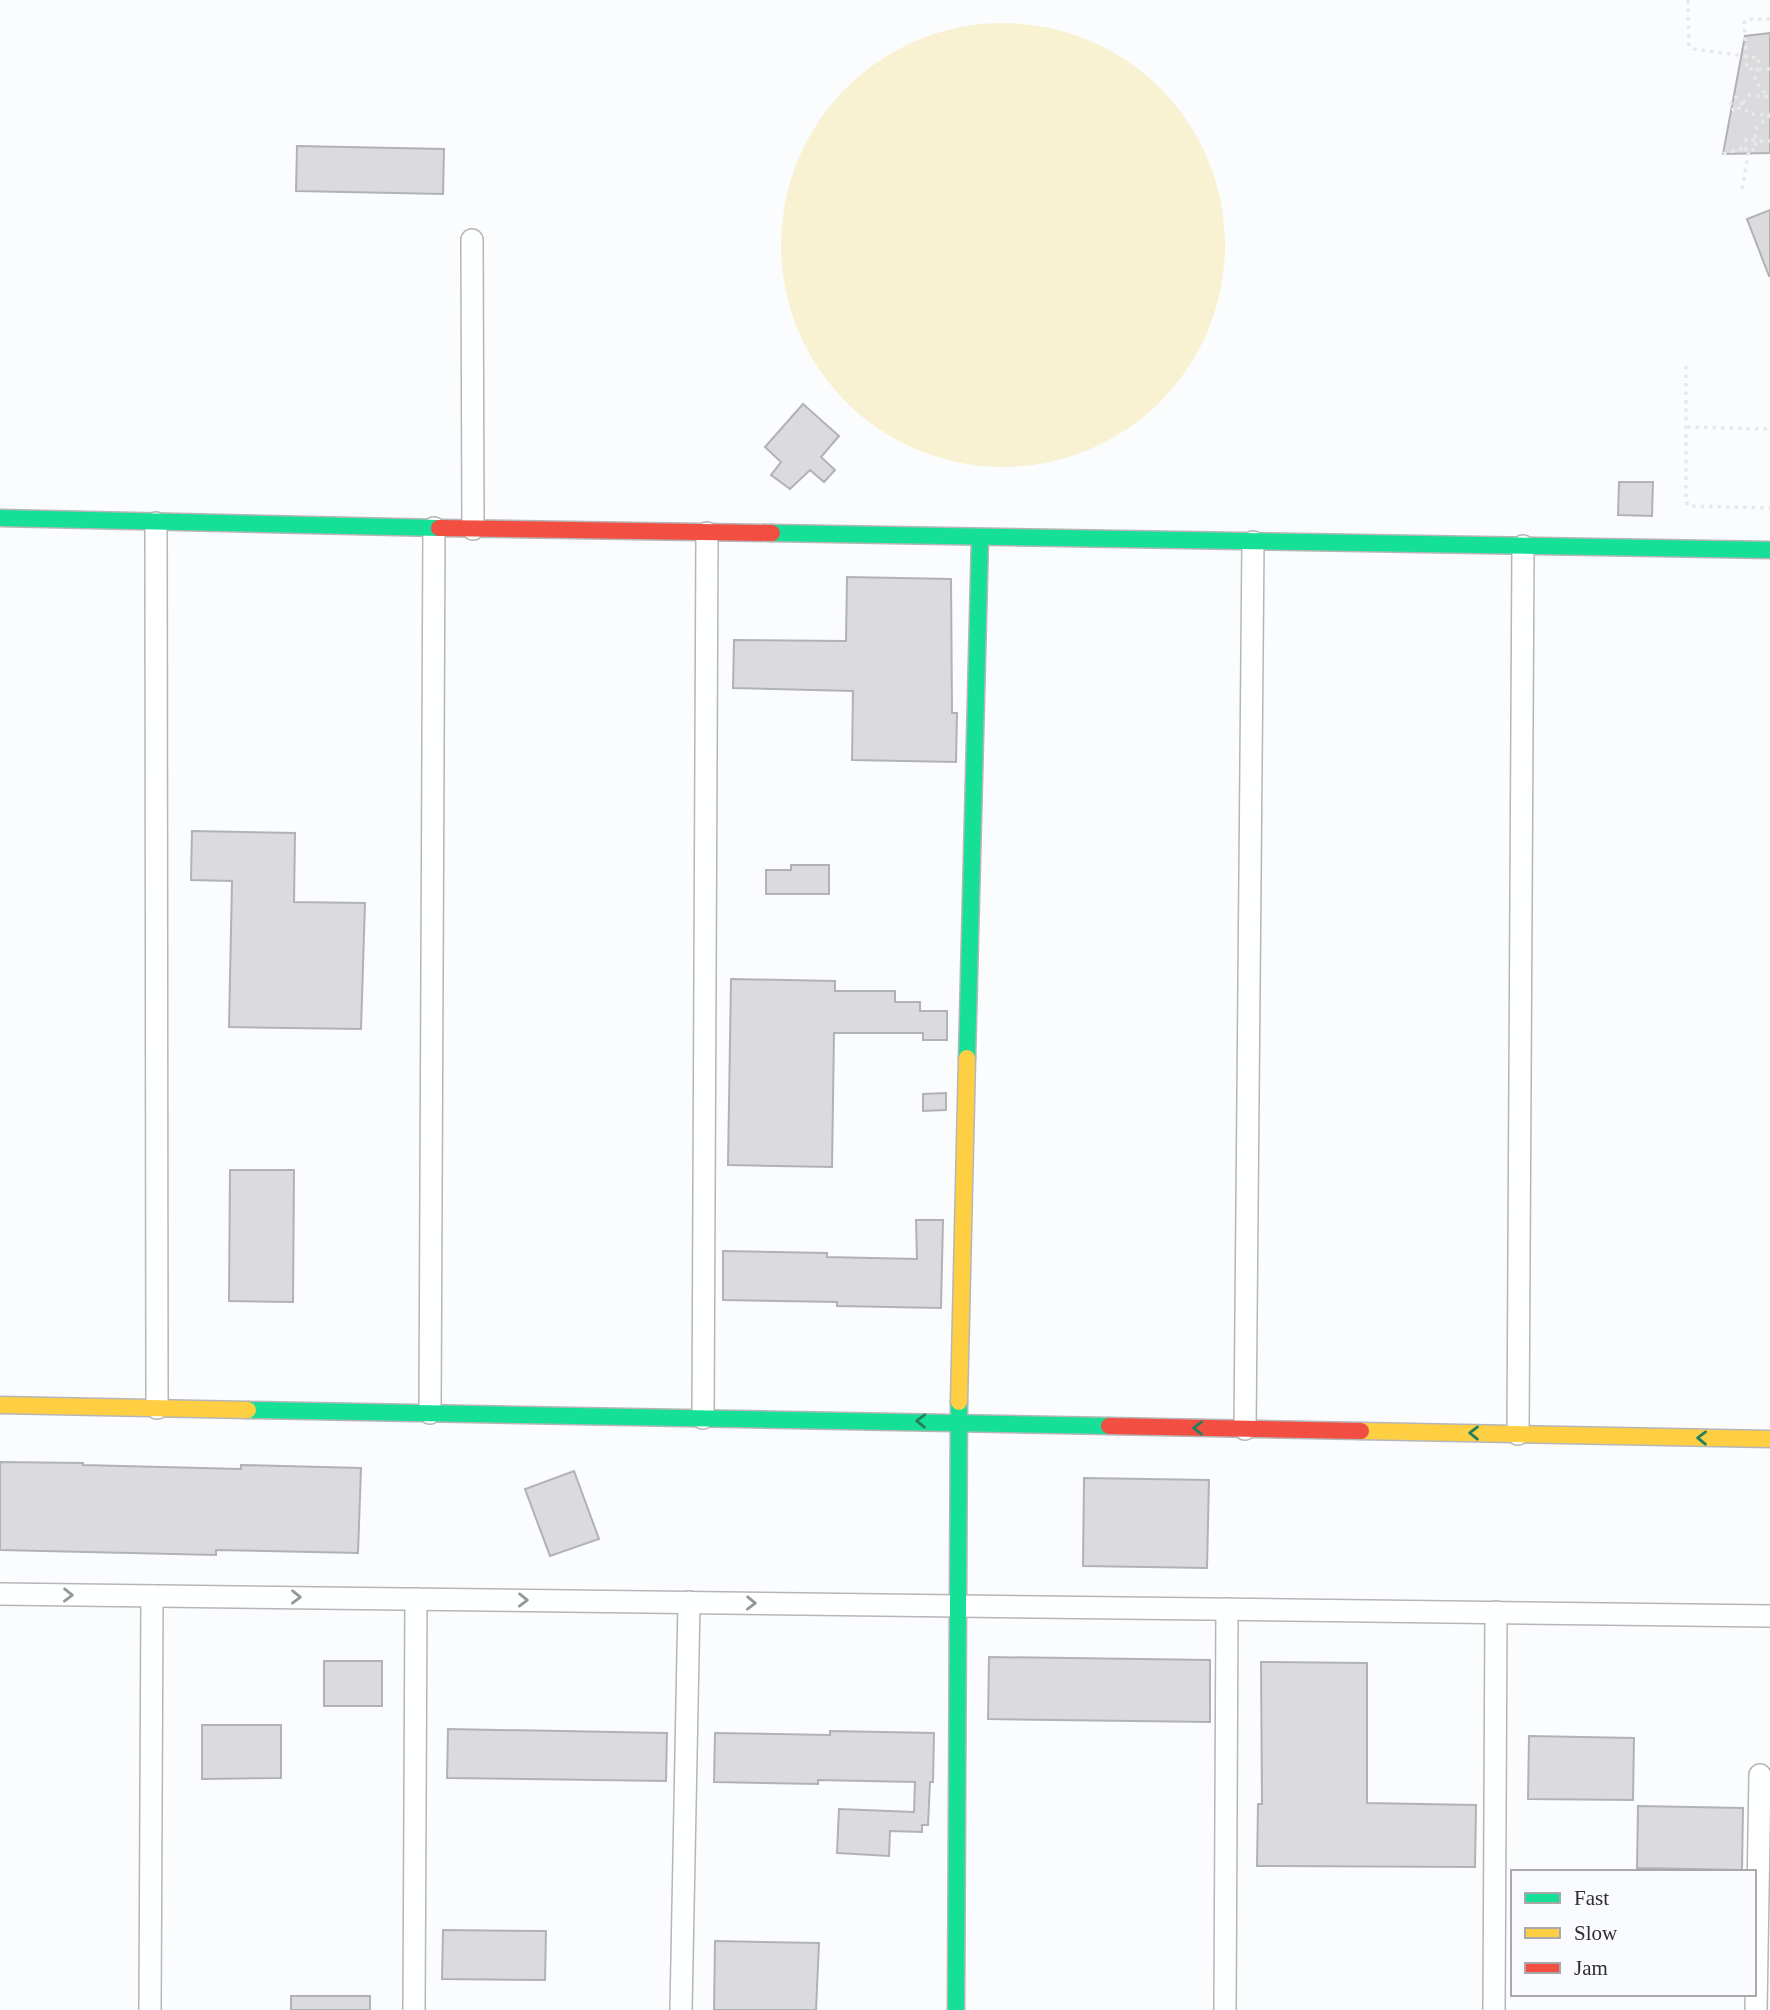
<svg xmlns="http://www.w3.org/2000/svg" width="1770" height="2010" font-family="Georgia,serif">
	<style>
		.green { fill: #f8f2d2 }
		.building { fill: #dbdbdd; stroke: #b1b2b4; stroke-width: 2 }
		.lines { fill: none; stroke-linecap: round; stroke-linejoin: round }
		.street-casing { stroke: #b6b6b8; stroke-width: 24 }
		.fast-casing { stroke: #b6b6b8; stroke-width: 19 }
		.slow-casing { stroke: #b6b6b8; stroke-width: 19 }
		.jam-casing { stroke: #b6b6b8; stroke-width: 19 }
		.path { stroke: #e7e8e9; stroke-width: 3.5; stroke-dasharray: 3.5 5; stroke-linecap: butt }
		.street { stroke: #feffff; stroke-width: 21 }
		.fast { stroke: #16e098; stroke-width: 16 }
		.slow { stroke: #ffcf43; stroke-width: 16 }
		.jam { stroke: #f24e42; stroke-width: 16 }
		.oneway { stroke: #247f5f }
		.oneway2 { stroke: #969798 }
	</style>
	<rect width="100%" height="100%" fill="#fbfcfe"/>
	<circle class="green" cx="1003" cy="245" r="222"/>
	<g class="building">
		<path d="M1770,33v120l-47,1 22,-118z"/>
		<path d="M297,146l147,3 -1,45 -147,-3z"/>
		<path d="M1770,210v66h-1l-22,-57z"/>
		<path d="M803,404l36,32 -18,21 14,13 -11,12 -14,-12 -20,19 -19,-14 10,-13 -16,-15z"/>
		<path d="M1619,482h34l-1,34 -34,-1z"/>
		<path d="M847,577l104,2 1,134h5l-1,49 -104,-2 1,-69 -120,-3 1,-48 112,1z"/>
		<path d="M192,831l103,2 -1,69 71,1 -4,126 -132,-2 3,-146 -41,-1z"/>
		<path d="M791,865h38v29h-63v-24h25z"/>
		<path d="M731,979l104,2v10h60v11h25v9h27v29h-24v-7h-89l-2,134 -104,-2z"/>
		<path d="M946,1093v17l-23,1v-17z"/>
		<path d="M230,1170h64l-1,132 -64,-1z"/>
		<path d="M916,1220h27l-2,88 -104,-2v-4l-114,-2v-49l104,2v4l90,2z"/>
		<path d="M0,1462l83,1v2l158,4v-4l120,3 -3,85 -142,-3v5l-216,-5z"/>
		<path d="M574,1471l25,68 -49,17 -25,-67z"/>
		<path d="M1084,1478l125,2 -2,88 -124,-2z"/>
		<path d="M989,1657l221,3v62l-222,-3z"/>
		<rect x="324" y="1661" width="58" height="45"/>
		<path d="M1261,1662l106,1v140l109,2 -1,62 -218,-1 1,-62h4z"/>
		<path d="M202,1725h79v53l-79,1z"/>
		<path d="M448,1729l219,4 -1,48 -219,-3z"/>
		<path d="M830,1731l104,2 -1,49h-3l-2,43h-6v7l-32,-1 -1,25 -52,-3 2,-44 75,3 1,-30 -97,-2v4l-104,-2 1,-49 115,2z"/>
		<path d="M1529,1736l105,2 -1,62 -105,-1z"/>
		<path d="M1638,1806l105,2 -1,62 -105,-2z"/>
		<path d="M443,1930l103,1 -1,49 -103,-1z"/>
		<path d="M715,1941l104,2 -3,67h-102z"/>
		<rect x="291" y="1996" width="79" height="14"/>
	</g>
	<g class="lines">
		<g class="street-casing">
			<g id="street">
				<path d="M472,240l1,289"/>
				<path d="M156,523l1,885"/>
				<path d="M430,1413l4,-885"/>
				<path d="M703,1418l4,-885"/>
				<path d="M1245,1429l8,-887"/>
				<path d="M1518,1434l5,-888"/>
				<path d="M0,1594l1770,22"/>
				<path d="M150,2010l2,-414"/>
				<path d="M414,2010l2,-411"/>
				<path d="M681,2010l8,-408"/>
				<path d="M1225,2010l2,-401"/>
				<path d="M1494,2010l2,-398"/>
				<path d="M1756,2010l4,-235"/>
			</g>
		</g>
		<g class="fast-casing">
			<g id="fast">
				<path d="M0,518l439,10"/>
				<path d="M772,533l998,17"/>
				<path d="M967,1058l13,-521"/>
				<path d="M248,1410l861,16"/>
				<path d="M956,2010l3,-608"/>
			</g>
		</g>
		<g class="slow-casing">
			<g id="slow">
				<path d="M959,1402l8,-344"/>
				<path d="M0,1405l248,5"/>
				<path d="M1361,1431l409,8"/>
			</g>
		</g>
		<g class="jam-casing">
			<g id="jam">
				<path d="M439,528l333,5"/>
				<path d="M1109,1426l252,5"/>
			</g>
		</g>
		<g class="path">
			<path d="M1688,0l1,46 5,3 65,9 -4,22 13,17"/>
			<path d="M1770,19h-23l-3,4 3,46h23"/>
			<path d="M1768,97l-19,-2 -13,17 -7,-6 7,-9 13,17 21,1"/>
			<path d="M1770,115l-15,14 1,21h-10v-11l22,3 2,-2"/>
			<path d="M1723,154l23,-7"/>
			<path d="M1742,189l7,-39"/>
			<path d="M1686,366v134l2,6 82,2"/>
			<path d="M1687,427l83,2"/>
		</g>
		<use href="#street" class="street"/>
		<use href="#fast" class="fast"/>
		<use href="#slow" class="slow"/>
		<use href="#jam" class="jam"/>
	</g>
	<defs><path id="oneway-chevron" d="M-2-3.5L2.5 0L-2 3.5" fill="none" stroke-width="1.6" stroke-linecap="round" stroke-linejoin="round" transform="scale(1.75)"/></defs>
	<g class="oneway">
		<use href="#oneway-chevron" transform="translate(921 1421) rotate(-179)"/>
		<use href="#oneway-chevron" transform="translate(1198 1428) rotate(-179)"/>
		<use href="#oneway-chevron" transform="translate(1474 1433) rotate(-179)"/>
		<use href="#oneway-chevron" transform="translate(1702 1438) rotate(-179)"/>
	</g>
	<g class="oneway2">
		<use href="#oneway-chevron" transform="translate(68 1595) rotate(1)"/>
		<use href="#oneway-chevron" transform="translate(296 1597) rotate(1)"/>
		<use href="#oneway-chevron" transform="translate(523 1600) rotate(1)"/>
		<use href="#oneway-chevron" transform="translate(751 1603) rotate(1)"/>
	</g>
	<rect x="1511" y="1870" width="245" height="126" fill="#fafbff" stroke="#a9a9ac" stroke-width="2"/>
	<rect x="1525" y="1893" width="35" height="10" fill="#16e098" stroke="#a9a9ac" stroke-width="2"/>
	<text x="1574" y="1905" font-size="21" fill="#2f2f30">Fast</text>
	<rect x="1525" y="1928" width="35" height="10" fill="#ffcf43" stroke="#a9a9ac" stroke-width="2"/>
	<text x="1574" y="1940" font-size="21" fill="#2f2f30">Slow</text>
	<rect x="1525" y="1963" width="35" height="10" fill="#f24e42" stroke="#a9a9ac" stroke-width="2"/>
	<text x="1574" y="1975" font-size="21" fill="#2f2f30">Jam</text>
</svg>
